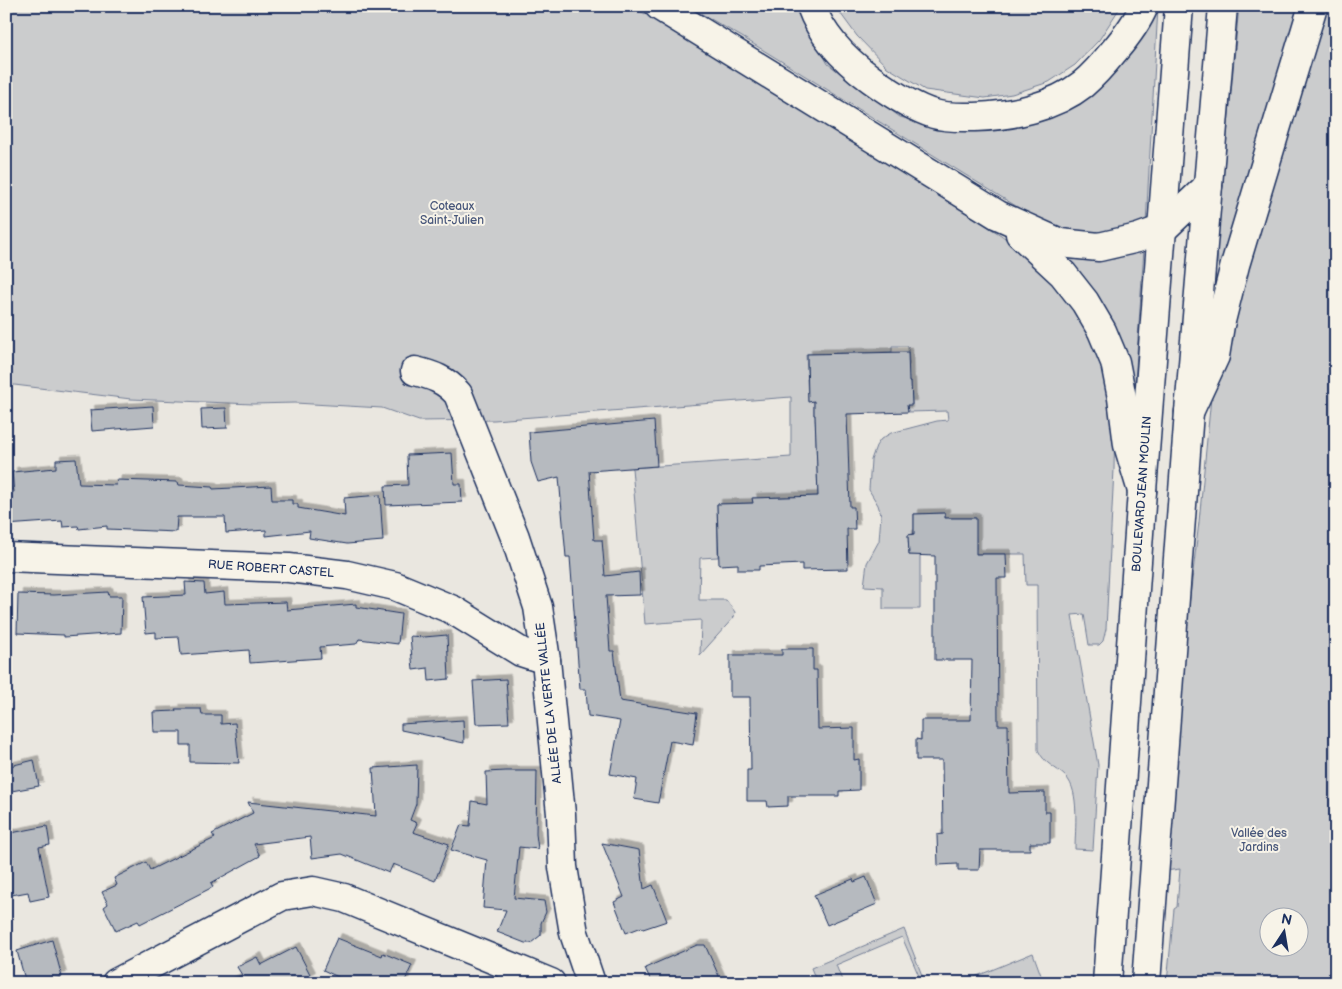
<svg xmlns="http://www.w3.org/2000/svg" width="1342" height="989" font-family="'Balsamiq Sans',sans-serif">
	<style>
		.green { fill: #cbcccd; stroke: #737e96; fill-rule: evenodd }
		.building { fill: #b6babf; stroke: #1b2f5e; filter: url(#shadow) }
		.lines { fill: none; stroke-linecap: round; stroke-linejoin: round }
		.minor-casing { stroke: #1b2f5e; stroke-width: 31 }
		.major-casing { stroke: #1b2f5e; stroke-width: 31 }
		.highway-casing { stroke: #1b2f5e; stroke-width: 31 }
		.minor { stroke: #f7f3e8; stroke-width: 28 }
		.major { stroke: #f7f3e8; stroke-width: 28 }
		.highway { stroke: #f7f3e8; stroke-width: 28 }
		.labels { text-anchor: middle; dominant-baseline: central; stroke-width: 4; stroke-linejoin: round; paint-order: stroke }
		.park-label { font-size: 12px; fill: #47567a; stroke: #f7f3e8 }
		.street-label { font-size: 12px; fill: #1b2f5e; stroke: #f7f3e8 }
	</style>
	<defs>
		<filter id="shadow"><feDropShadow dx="4.5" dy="-4.5" stdDeviation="0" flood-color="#0004"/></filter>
	</defs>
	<rect width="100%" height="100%" fill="#eae7e0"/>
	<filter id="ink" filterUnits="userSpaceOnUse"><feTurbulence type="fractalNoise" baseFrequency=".02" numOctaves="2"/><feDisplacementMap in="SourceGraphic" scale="10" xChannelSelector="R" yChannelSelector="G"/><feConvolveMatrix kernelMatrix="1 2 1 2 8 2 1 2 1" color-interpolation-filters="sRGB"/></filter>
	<g filter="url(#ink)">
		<g class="green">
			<path d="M44,6h586l42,22 329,207 25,19 27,29 16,19 17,27 16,35 13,53 -1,52 -8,160 -3,12 -4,4h-10l-5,-31 -12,1 26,150 -5,85 -18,-1c0,-19 5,-58 -9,-72 -11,-11 -21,-12 -28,-27l-1,-165h-11l-1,-31h-55l6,-5 -1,-31h-30v-5l-31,1v20l-6,1 1,20h11v54h-37v-22l-19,-1 3,-23 12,-22 2,-26 -3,-10 -9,-15 2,-30 5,-14 5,-7 10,-6 46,-12 11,-1 -1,-9 -39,1 -1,-7 5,-1 -1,-22h-6l4,-18 -1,-18h-16v6l-86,2 1,19 5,-1 -5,7 1,22h6v14h1l3,81 -65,2v5l-36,1 1,53 -18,1 -1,42h27l9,12 -1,5 -34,38 1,-35 -56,4 -13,-156 159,-11v-60l-297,23 -75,1 -37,-13 -87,-5 -42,1 -122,-5 -125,-15v-375z"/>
			<path d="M688,6h108l32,58 72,53 48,12 106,-16 88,-87 16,-19 -12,217 -31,11 -35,1 -35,-12 -303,-187z"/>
			<path d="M835,6h286l-22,34 -24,25 -26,17 -37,12 -27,4 -60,-8 -38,-23 -30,-31z"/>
			<path d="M1239,6h62l-78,260 -5,-2 -1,-19z"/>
			<path d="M1322,6h14v977h-169l7,-74 3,-2 3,-38 -15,2 12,-165 22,-184 14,-145zM1270,916h30v30h-30z"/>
			<path d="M1047,248l32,9 35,2 30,-11 -9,135 -5,2z"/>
			<path d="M904,929l21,54h-3l-20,-46 -66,28 7,18h-26l-6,-15z"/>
			<path d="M1033,953l9,25 -11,5h-71z"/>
		</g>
		<g class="building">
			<path d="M908,352l1,30h2l1,23h-5l1,7 -61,2 3,93h4l1,22h-8l1,40 -46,1v-6l-43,2v4h-21v-6l-19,1 -2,-61 36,-1 -1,-5 66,-2 -3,-81h-1v-14l-6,1 -1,-48z"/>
			<path d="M153,406l1,20 -62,5 -2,-21z"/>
			<path d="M226,408l1,20 -25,1 -1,-20z"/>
			<path d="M654,421l3,45 -68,5 5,69h8l3,36 34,-4 1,23 -34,1 4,55h4l6,50 77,12 -4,32 -23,-4 -12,62 -24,-4 3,-20 -27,-5 10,-53 -32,-5 -2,-27h-6l-10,-132h-4l-7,-80 -21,5 -7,-20 -2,-30z"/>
			<path d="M452,453l2,31h7l1,18 -76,3 -1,-19 23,-1 -1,-30z"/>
			<path d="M76,459l3,25 37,1 1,-5 61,2 1,3 33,2 1,2 58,-3 1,14h20v4h6v4l47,8 -1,-18 36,-3 3,46 -36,3 -38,-6 1,-7 -44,5v-6l-40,3 -1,-16h-48l-1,15 -69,-3v-3l-28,3 -1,-3 -15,1 -1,-6 -56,4v-33h8l-2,-20 44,-4v-8z"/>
			<path d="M945,513v5h31v36h30l1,24h-10l1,147h10l1,68 36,-1v20h5v31h-20v7h-50l-1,20h-21v-6l-20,1 -1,-30 6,-1 -1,-74h-26v-21l5,1v-20h50l1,-60h-37v-104l-26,-1 -1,-20 6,-1v-20z"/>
			<path d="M185,582l19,1 1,11 19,-2 1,12 61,-2 1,8 69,-6v3l45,7 -3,30 -39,-5 -3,5 -36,3 1,11 -71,5 -1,-13 -68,5 -2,-18 -23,1v-6l-10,1 -3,-36 43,-2z"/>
			<path d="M108,592l1,4h13l-1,37 -57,4v-2l-47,-2 1,-39 36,1z"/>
			<path d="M447,635l2,44 -20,2 -1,-13 -15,2 -3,-34 14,1z"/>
			<path d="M782,649h31v21h4l1,59 36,-1v32l5,-1v31l-20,1v5h-51v10l-20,1 -1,-6h-20v-31h4l-1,-73h-20v-42h52z"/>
			<path d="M506,679l3,44 -33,1 -3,-43z"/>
			<path d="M175,709h26l1,6h19v9l14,-1 4,40 -49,-1v-17h-9v-13h-27l-1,-20 23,-1z"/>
			<path d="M463,720l1,23 -63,-13v-6z"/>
			<path d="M34,760l5,26 -33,6v-25z"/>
			<path d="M417,765l-1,39 -6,16 7,3 -4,9 36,12 -14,37 -42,-17 -4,9 -47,-19 -30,4 -2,-21 -56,7 6,12 -49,27 2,4 -73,37 -2,-3 -22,10 -12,-24 4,-3 -6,-12 15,-7 -3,-7 32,-16 4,8 65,-32 -3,-4 41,-21 -5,-11 128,14 -3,-48z"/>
			<path d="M506,771h31l-1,63 2,15 -19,-2 -5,51 30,3 2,11 -5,11v12l-10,8h-6l-28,-11 9,-22 -23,-2 4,-48 -36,-10 10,-25 9,1 2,-25 15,3 -1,-32z"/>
			<path d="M47,826l3,19 -11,2 10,50 -19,4 -2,-9 -22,4v-62z"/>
			<path d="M602,843l37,7 5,39 9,-4 14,36 -24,8 -1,-2 -16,6 -12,-31 10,-5z"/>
			<path d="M866,877l11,27 -50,21 -13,-30 39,-16 1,3z"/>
			<path d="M337,938l45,18 1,-3 29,12 -8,18h-53l-28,-13z"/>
			<path d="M52,940l10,37 -21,6h-15l-9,-32z"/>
			<path d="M697,945h8l17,38h-70l-7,-15z"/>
			<path d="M296,947l15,29 -13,7h-71l15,-8 -5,-8 20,-10 4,8z"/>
		</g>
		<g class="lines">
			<g class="minor-casing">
				<g id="minor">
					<path d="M415,371c17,4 31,9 43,23l57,143 23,70 8,53 15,154 2,53 11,66 17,50"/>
					<path d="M6,557l283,11 58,7 48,11 58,24 68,42 25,8"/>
					<path d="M116,983l166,-87 31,-5 31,7 207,85"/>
				</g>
			</g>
			<g class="major-casing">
				<g id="major">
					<path d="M1107,983l35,-492 37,-485"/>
					<path d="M1146,983l43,-571 34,-406"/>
				</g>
			</g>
			<g class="highway-casing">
				<g id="highway">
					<path d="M659,6l339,209 62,28 39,4 39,-9 25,-9 45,-43"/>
					<path d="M811,6c11,31 34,54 60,73 18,13 40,28 63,35 13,4 28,3 41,3 36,-1 79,-10 108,-33 12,-10 22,-22 31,-33 12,-14 23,-28 30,-45"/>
					<path d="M1020,234l43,40 22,28 17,29 13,31 7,36 6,47 14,46"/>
					<path d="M1189,412l26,-56 5,-31 15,-60 78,-259"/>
				</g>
			</g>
			<use href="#minor" class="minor"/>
			<use href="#major" class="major"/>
			<use href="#highway" class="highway"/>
		</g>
	</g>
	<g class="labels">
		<g class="park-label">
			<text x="452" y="206">Coteaux<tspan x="452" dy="14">Saint-Julien</tspan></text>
			<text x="1259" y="833">Vallée des<tspan x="1259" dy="14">Jardins</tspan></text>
		</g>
		<g class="street-label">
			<text transform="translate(1142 494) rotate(-86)">BOULEVARD JEAN MOULIN</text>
			<text transform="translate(271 569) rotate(4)">RUE ROBERT CASTEL</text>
			<text transform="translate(549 703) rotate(-96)">ALLÉE DE LA VERTE VALLÉE</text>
		</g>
	</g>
	<rect width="1342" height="989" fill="none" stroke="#f7f3e8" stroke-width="25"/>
	<rect x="12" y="12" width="1317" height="964" fill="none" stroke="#1b2f5e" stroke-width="2" filter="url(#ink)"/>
	<g transform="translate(1284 932) rotate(12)"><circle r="24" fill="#f7f3e8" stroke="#9fa5b1"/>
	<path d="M0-4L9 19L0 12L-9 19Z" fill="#1b2f5e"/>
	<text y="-8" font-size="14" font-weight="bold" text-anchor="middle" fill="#1b2f5e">N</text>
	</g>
</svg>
